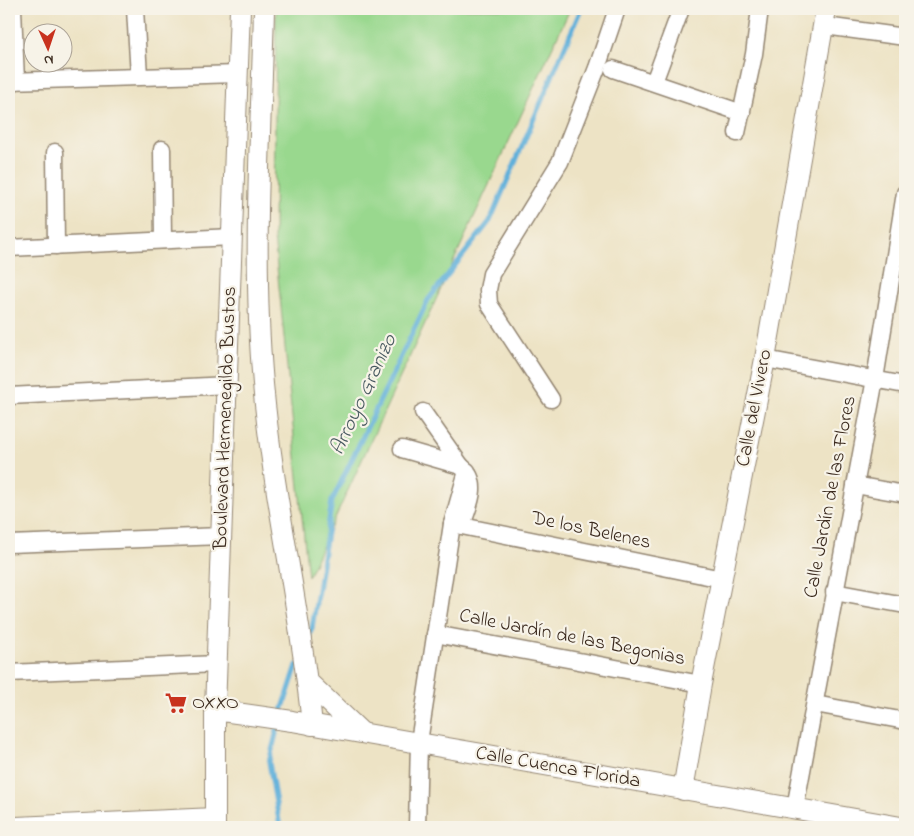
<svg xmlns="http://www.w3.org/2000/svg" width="914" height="836" font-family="'Indie Flower',sans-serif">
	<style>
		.green { fill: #99d88e; stroke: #6a8156 }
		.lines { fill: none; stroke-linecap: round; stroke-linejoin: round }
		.stream { stroke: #60b0da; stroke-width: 5 }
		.minor-casing { stroke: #948672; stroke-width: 19 }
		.tertiary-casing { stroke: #948672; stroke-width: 22 }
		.minor { stroke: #fff; stroke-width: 16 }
		.tertiary { stroke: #fff; stroke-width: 20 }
		.labels { text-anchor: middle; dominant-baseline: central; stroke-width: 4.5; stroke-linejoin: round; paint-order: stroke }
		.street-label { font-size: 20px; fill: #3b2a1e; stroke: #f7f3e8 }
		.poi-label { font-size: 20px; fill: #3b2a1e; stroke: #f7f3e8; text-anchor: start }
		.water-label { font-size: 21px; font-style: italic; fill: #485960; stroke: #f7f3e8 }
	</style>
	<rect width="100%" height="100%" fill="#f7f3e8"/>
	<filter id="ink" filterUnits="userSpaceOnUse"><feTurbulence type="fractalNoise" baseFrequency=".02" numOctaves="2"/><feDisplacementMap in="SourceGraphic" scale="10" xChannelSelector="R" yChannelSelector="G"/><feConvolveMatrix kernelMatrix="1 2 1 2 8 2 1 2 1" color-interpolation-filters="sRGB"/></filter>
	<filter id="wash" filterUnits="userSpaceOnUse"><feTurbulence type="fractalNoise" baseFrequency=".0096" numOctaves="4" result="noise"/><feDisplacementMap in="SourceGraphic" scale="20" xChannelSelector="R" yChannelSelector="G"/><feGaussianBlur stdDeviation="1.12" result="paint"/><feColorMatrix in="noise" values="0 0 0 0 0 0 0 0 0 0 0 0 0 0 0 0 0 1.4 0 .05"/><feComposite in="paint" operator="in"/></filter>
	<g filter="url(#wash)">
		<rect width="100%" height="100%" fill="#ede3c5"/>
		<path class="green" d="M276,9h294l-262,568 -34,-340z"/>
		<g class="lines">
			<g class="stream">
				<path d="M308,639l4,-11 20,-127 96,-201 62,-79 91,-212"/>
				<path d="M281,714l16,-49"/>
				<path d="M279,722l-10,40 11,65"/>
			</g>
		</g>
	</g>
	<g filter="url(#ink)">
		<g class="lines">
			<g class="minor-casing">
				<g id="minor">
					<path d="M13,9l3,72"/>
					<path d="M135,9l4,67"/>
					<path d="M825,26l80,11"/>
					<path d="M613,69l129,44"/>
					<path d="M9,81l229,-7"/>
					<path d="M654,82l27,-73"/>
					<path d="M737,133l17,-79 6,-45"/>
					<path d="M162,149l1,91"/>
					<path d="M55,152l1,94"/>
					<path d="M9,248l223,-11"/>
					<path d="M765,359l140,26"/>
					<path d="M9,396l219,-11"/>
					<path d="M551,399l-62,-95 -1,-14 3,-16 69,-112 37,-94 20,-59"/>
					<path d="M423,412l38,54"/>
					<path d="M402,449l59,17c20,16 8,39 1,59"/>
					<path d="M855,485l50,9"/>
					<path d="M452,524l270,55"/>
					<path d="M9,544l213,-8"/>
					<path d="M834,592l71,13"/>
					<path d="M435,634l266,50"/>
					<path d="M9,673l208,-9"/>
					<path d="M815,704l90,17"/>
					<path d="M795,808l80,-429 30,-186"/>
					<path d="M417,827l2,-85 33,-218 15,-53"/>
				</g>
			</g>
			<g class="tertiary-casing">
				<g id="tertiary">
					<path d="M264,9c-3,124 -12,250 -1,375 10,114 38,226 49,341"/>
					<path d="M308,682l54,51"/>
					<path d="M215,710l77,11 609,106"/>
					<path d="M683,790l18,-106 64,-325 61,-350"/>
					<path d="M16,827l199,-9"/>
					<path d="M215,827v-117l25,-701"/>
				</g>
			</g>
			<use href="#minor" class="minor"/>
			<use href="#tertiary" class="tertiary"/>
		</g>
	</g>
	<defs>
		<g id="supermarket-bare" transform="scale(1.725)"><path d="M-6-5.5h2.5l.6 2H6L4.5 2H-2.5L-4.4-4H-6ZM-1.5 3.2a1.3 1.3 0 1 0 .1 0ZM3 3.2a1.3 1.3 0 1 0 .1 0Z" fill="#c8321e" stroke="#f7f3e8" stroke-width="2.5" paint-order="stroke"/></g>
	</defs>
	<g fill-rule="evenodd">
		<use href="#supermarket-bare" x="176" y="703"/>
	</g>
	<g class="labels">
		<g class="street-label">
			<text transform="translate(755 408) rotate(-79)">Calle del Vivero</text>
			<text transform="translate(226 418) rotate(-88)">Boulevard Hermenegildo Bustos</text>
			<text transform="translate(831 497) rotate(-79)">Calle Jardín de las Flores</text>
			<text transform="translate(591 531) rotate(12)">De los Belenes</text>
			<text transform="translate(572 638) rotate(11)">Calle Jardín de las Begonias</text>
			<text transform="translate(558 768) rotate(10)">Calle Cuenca Florida</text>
		</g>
		<g class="poi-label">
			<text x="192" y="703">OXXO</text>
		</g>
		<g class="water-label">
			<text transform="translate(364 395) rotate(-65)">Arroyo Granizo</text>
		</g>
	</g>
	<rect width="914" height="836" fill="none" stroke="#f7f3e8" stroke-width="30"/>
	<g transform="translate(48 48) rotate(177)"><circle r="24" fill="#f7f3e8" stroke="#aca397"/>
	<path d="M0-4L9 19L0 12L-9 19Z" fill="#c8321e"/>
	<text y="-8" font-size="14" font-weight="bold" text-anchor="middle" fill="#3b2a1e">N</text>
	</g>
</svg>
